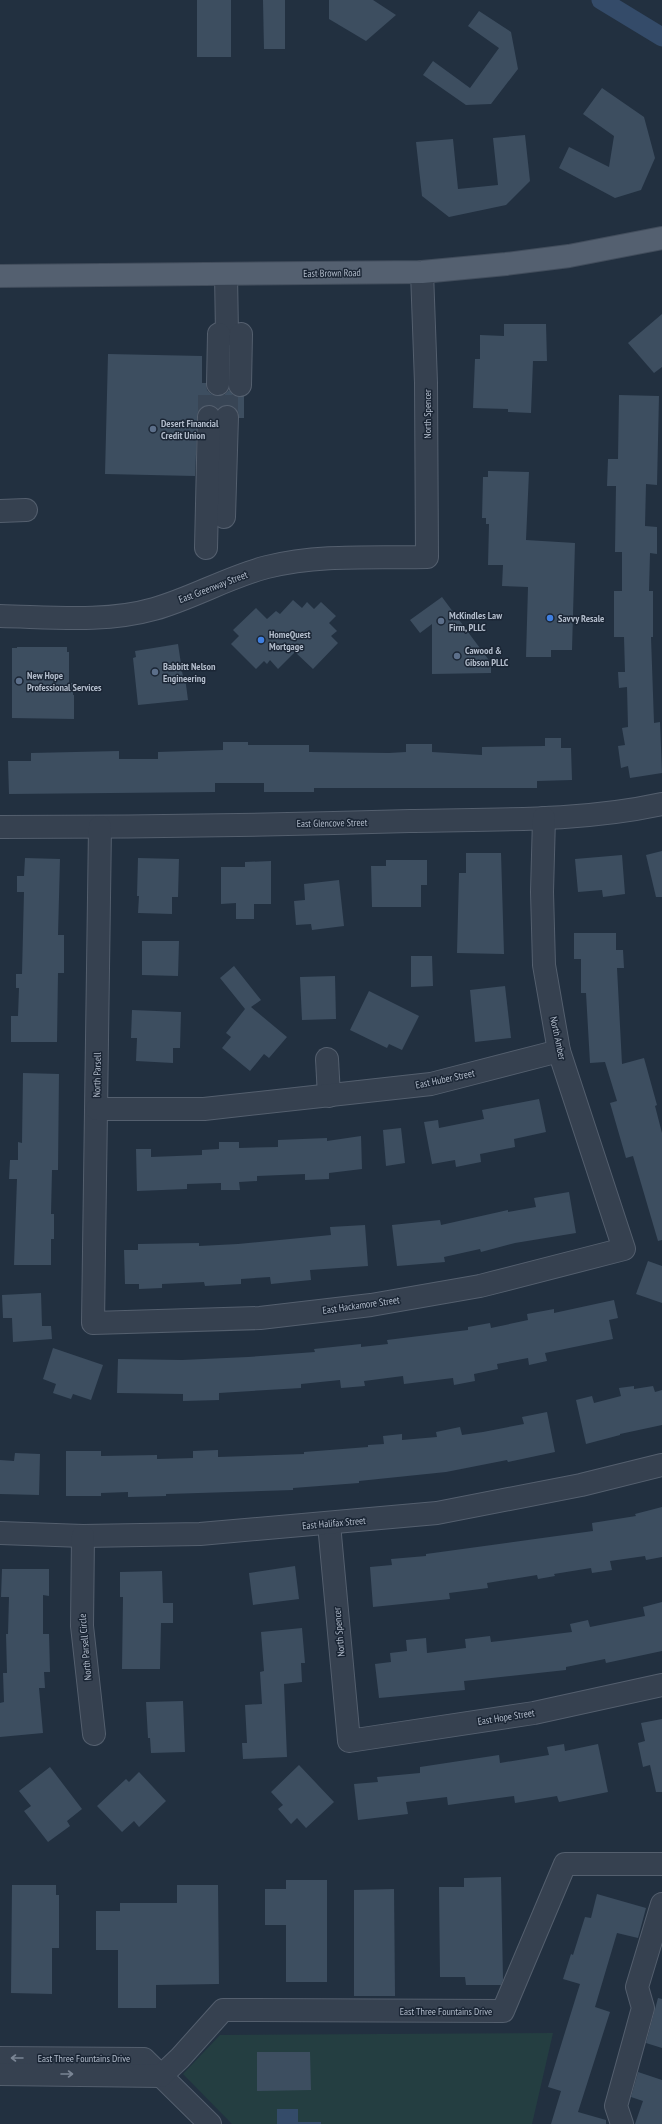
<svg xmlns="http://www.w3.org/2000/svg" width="662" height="2124" font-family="'PT Sans Narrow',sans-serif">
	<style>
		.green { fill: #243e41 }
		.water { fill: #344b69 }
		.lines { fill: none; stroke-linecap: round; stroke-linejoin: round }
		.canal { stroke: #344b69; stroke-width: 19 }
		.building { fill: #3d4e60 }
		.minor-tunnel { stroke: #384555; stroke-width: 22; stroke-dasharray: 22 11; stroke-linecap: butt }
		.minor-casing { stroke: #545f6e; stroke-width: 24 }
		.major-casing { stroke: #424d5c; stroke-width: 24 }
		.minor { stroke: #364150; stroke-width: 22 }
		.major { stroke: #546070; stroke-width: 22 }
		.oneway { stroke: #7a8594 }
		.service-dot { fill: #5c6f8a; stroke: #1b2635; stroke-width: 1.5 }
		.shop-dot { fill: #3f7fe0; stroke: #1b2635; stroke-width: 1.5 }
		.labels { text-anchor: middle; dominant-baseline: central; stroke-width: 3; stroke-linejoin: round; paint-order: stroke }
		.street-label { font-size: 10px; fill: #b2bccb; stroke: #1b2635 }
		.poi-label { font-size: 10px; font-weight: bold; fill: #b2bccb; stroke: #1b2635; text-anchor: start }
	</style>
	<rect width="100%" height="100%" fill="#223040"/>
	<path class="green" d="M553,2033l-21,91h-300l-49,-50 37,-39z"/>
	<path class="water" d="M277,2109h21v13h23v2h-44z"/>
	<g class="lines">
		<path class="canal" d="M601,0l61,37"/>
	</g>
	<g class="building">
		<rect x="197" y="0" width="34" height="57"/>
		<path d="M263,0h22v49h-21z"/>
		<path d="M329,0h44l23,15 -30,26 -37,-22z"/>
		<path d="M479,11l32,21 7,37 -27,35 -25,1 -43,-30 10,-14 37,27 29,-40 -31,-22z"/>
		<path d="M602,88l42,29 11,41 -14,32 -26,8 -56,-30 10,-21 40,20 5,-31 -31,-22z"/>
		<path d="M525,135l5,46 -24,24 -57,12 -27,-21 -6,-54 37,-3 5,50 40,-4 -5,-47z"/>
		<path d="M662,314v53l-8,6 -26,-30z"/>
		<path d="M504,324h42l1,37h-14l-2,52 -23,-1v-3l-35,-1 2,-49h5v-24l24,1z"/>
		<path d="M108,354l94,2v27h4l1,7 4,4 7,2 6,-1 5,-5 5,6h10v22h-5l-1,-7 -10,-6 -10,4 -9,-4 -6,1 -5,5 -3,65 -90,-2z"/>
		<path d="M619,395l40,1 -2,89 -11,-1 -1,42 12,1v27l-7,-1 -1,38h4v46h-2l3,86 6,-1 2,51 -32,5 -2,-12 -7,2 -3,-22 7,-1 -3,-17 6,-1 -1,-40 -8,1 -1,-16h7l-1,-35h-10v-46h8v-39h-7l1,-66h-9l1,-27h10z"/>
		<path d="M488,471l41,1 -3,68 49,3 -3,107h-21v7h-25l2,-70 -26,-1 1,-21h-15l1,-41h-3v-6h-4l1,-41h5z"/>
		<path d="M442,597l49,66v10l-59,1v-50l-12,9 -10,-13z"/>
		<path d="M293,600l9,8 5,-6 7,7 7,-7 15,14 -7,7 8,8 -6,5 7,7 -25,26 -18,-17 -17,17 -8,-9 -3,4 -3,-3 -8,8 -25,-25 8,-8 -6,-6 23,-22 11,11 9,-8 4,3z"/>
		<path d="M178,644l5,33h2l3,23 -50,5 -5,-47 3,-1 -1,-6z"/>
		<path d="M17,647h50v5h2v31h4v12h1v24l-62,-1v-70h5z"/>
		<path d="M545,738h16v10h10l1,32 -35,1v7h-223v4h-50v-9h-49v9l-206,2 -1,-33h23v-8l88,-2v8h39v-7l65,-2v-8h25v3h61v7l80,1 17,-1v-8h26v8l50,3v-8l63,-1z"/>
		<path d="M662,851v46h-6l-10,-42z"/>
		<path d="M466,853h35l3,101 -47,-1 2,-80h7z"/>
		<path d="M622,855l3,39 -22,3 -1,-7 -24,2 -3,-33z"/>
		<path d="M25,858l35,1 -2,76h6v38h-6l-1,69h-46v-26h7l1,-28h-3v-14h6l2,-82h-7v-16h7z"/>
		<path d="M138,858l41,1 -1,38h-6v17l-34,-1 1,-17h-2z"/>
		<path d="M386,860h41v25h-6v22h-49l-1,-41h15z"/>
		<path d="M271,861v43h-17v15h-18v-16l-15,1v-37h24v-5z"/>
		<path d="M339,880l5,46 -32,4 -1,-6 -15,1 -2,-24 11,-1 -1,-16z"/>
		<path d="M574,933h42v17h7l1,18h-7l5,96 22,-6 13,47 -2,1 7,27v107l-4,1 -25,-85 -7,2 -16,-55 7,-2 -12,-39 -15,1 -4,-70h-5v-34h-7z"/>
		<path d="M142,941h37l-1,35 -36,-1z"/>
		<path d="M411,956h21l1,30 -22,1z"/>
		<path d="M234,966l27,34 -10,7 36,30 -18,21 -5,-4 -14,17 -28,-23 9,-11 -5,-4 19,-24 -25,-31z"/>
		<path d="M335,976l1,43 -34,1 -2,-43z"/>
		<path d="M505,986l6,52 -36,4 -5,-52z"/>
		<path d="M369,991l50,25 -17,34 -13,-6 -2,4 -37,-18z"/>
		<path d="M132,1010l49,2 -1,36h-7v15l-37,-2 1,-23h-6z"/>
		<path d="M23,1073l36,1 -1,96h-6l-1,44h3v25h-3v26h-37l3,-86h-8l1,-19h8v-18l4,1z"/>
		<path d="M539,1099l7,33 -32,7 1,8 -35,7 1,8 -25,5 -1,-7 -23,4 -8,-42 14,-2 1,8 45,-9 -2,-9z"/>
		<path d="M401,1128l4,35 -19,3 -3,-36z"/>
		<path d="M361,1136l1,33 -33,4v6l-24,1v-6l-48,2v5l-18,1 1,8h-19v-7l-34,1v5l-50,2 -1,-42h15v8l51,-2v-5l17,-1v-7h20v6l39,-1v-7l49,-2v3z"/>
		<path d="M569,1192l7,41 -61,10 -34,9 -1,-3 -36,8 1,5 -48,4 -5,-41 48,-5 1,5 67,-15v2l28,-5 -2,-9z"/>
		<path d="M365,1225l3,41 -58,4 1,10 -40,4 -1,-7 -29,2v5l-36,2 -1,-4 -42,2v4l-23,1v-5h-14l-1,-34h14v-6l61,-1v3l39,-2 93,-9 -1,-8z"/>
		<path d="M648,1261l14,5v37l-26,-9z"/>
		<path d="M41,1293l1,33h9l1,13 -39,3 -1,-24h-9l-1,-23z"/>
		<path d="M614,1300l4,18 -9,2 4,19 -68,14 2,8 -18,4 -1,-7 -31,6 1,5 -24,5 1,7 -21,4 -1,-7 -49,6 -1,-8 -39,5 1,5 -24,2 -1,-8 -39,4v4l-82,5v7l-36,1v-7l-66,-1 1,-34 64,1 66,-3 67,-5 -1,-3 47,-5v3l27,-3 -1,-4 81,-10v-3l22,-4 1,5 37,-8 -1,-6 27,-5v4z"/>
		<path d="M53,1348l50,17 -12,35 -18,-6 -2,5 -18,-6 3,-9 -13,-5z"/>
		<path d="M634,1386v3l19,-3 2,6 7,-2v35l-42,9v1l-34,9 -10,-44 16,-4 2,7 27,-7 -2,-8z"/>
		<path d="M547,1412l8,40 -47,10 -1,-2 -61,12 -87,9v2l-66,5v2l-127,4v2l-38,1v-5l-27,1v3h-35v-45h35v5l56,-1v4l36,-1v-7l25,-1v7l86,-3v-2l64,-5v-2l16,-1 -1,-8 19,-2v6l35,-3 -1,-5 24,-5 2,8 21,-3 41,-8 -2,-7z"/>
		<path d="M15,1453l25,1 -1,41 -39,-1v-34l14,1z"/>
		<path d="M662,1507v50l-16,3 -1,-4 -35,5 2,9 -20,3 -1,-5 -37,6 1,2 -17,3 -1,-4 -50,8 1,5 -39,5 1,6 -77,8 -3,-40 22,-2 -1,-6 35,-3v-2l167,-23 -1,-8 44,-7 -1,-2z"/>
		<path d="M295,1566l4,33 -46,6 -4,-32z"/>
		<path d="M2,1569h47v27l-6,-1v39h6l1,38h-6l1,16h-6l4,45 -43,4v-34l4,-1 -1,-29h4l-1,-39h2l1,-37h-8z"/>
		<path d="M162,1571l1,32h10v20h-12l-1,46h-38l1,-72h-3v-25z"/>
		<path d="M662,1602v49l-56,12 -1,-4 -39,8v3l-102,11 1,9 -86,8 -4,-34 16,-2 -1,-9 17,-2 -1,-11 20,-2 1,15 39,-5 -1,-9 25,-3 1,6 81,-10 -2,-8 18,-4 2,7 55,-11 -2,-9z"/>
		<path d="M302,1628l3,35h-4l1,19 -18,2 3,73 -44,2 -1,-16h5l-2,-38 17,-1 -2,-32 4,-1 -3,-39z"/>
		<path d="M183,1701l2,51 -34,1 -1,-15h-2l-2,-36z"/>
		<path d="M662,1719v73h-6l-6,-27 -7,2 -5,-24 7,-2 -4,-18z"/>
		<path d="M564,1744l1,7 33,-7 10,48 -49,10 -2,-6 -42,7 -1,-7 -66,9 -1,-8 -41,5 2,12 -50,6 -4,-36 24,-2 -1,-5 43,-4v-6l79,-12 1,8 49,-8 -2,-8z"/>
		<path d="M299,1765l35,37 -28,26 -9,-10 -6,6 -13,-15 5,-4 -12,-13z"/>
		<path d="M50,1767l32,42 -15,12 3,5 -22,16 -24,-31 7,-5 -12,-15z"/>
		<path d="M139,1772l27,29 -27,26 -5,-6 -12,11 -25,-26 29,-27 3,3z"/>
		<path d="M501,1877l2,103 -2,5h-35l-1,-8h-25l-1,-90h25v-9z"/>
		<path d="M286,1880h41v102h-41v-57h-21v-36h21z"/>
		<path d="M12,1885h44v10h3v53h-7v46l-41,-1z"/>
		<path d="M177,1885h41l1,99 -63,1v23h-38v-58h-22v-39h24v-8h57z"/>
		<path d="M394,1889l1,107h-41v-106z"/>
		<path d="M597,1894l49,14 -8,30 -21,-5 -22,74 15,5 -32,100 28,8v4h-55l10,-33 -13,-4 32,-103 -17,-5 8,-25 2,1 12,-38 6,1z"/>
		<path d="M658,1998l4,1v49l-16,-5z"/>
		<path d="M257,2052h53l1,38 -54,1z"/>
		<path d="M638,2072l24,8v44h-27l8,-23 -12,-4z"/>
	</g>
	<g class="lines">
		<g class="minor-tunnel">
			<path d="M209,417v-33"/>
			<path d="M227,417v-33"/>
		</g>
		<g class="minor-casing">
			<g id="minor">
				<path d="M226,274l1,60"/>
				<path d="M218,384l1,-50"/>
				<path d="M240,385l1,-51"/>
				<path d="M0,511l26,-1"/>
				<path d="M224,517l3,-100"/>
				<path d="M206,548l3,-131"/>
				<path d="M0,616c50,1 105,7 154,-7 39,-11 74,-32 113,-42 53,-13 107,-9 160,-10l-1,-174 -4,-111"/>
				<path d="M0,827c137,0 273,-2 410,-6 84,-2 170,1 252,-17"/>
				<path d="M100,827l-7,496 167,-5 111,-13 109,-19 144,-37 -65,-198 -15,-86 -2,-73 2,-74"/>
				<path d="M327,1059l2,37"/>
				<path d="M97,1109h107l227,-25 128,-33"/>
				<path d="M329,1524l20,217 185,-28 128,-28"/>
				<path d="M0,1533l83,3 117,-2 237,-21 144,-28 81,-20"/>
				<path d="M83,1536l-1,90 12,108"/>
				<path d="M0,2058l144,1 66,65"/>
				<path d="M0,2074l161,2 19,-18 43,-48 280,1 62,-147h97"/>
				<path d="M622,2124l-6,-18 27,-98 -6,-21 25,-83"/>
			</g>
		</g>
		<g class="major-casing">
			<path id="major" d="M0,276l422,-4 84,-8 63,-8 93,-18"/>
		</g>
		<use href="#minor" class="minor"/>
		<use href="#major" class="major"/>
	</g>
	<defs><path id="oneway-shaft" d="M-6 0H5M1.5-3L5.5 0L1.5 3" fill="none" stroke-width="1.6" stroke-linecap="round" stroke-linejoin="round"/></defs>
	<g class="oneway">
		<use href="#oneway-shaft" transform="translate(17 2058) rotate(-180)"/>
		<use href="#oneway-shaft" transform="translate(67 2074)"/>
	</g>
	<g class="service-dot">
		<circle cx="153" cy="429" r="4"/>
		<circle cx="441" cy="621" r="4"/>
		<circle cx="457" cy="656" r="4"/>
		<circle cx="155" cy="672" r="4"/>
		<circle cx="19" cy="681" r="4"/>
	</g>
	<g class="shop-dot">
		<circle cx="550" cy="618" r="4"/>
		<circle cx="261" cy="640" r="4"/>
	</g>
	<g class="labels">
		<g class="street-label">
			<text transform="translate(332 273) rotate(-1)">East Brown Road</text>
			<text transform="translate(427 414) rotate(-90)">North Spencer</text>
			<text transform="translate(213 587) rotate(-21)">East Greenway Street</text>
			<text transform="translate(332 823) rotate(-1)">East Glencove Street</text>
			<text transform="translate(558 1038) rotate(78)">North Amber</text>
			<text transform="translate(97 1075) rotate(-89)">North Parsell</text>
			<text transform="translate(445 1079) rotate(-12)">East Huber Street</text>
			<text transform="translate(361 1305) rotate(-8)">East Hackamore Street</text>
			<text transform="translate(334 1523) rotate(-5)">East Halifax Street</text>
			<text transform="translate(339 1632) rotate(-95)">North Spencer</text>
			<text transform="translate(85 1647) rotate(-95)">North Parsell Circle</text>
			<text transform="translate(506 1717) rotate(-9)">East Hope Street</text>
			<text x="446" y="2011">East Three Fountains Drive</text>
			<text x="84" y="2058">East Three Fountains Drive</text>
		</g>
		<g class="poi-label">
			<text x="161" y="423">Desert Financial<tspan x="161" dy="12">Credit Union</tspan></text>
			<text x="449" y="615">McKindles Law<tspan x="449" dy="12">Firm, PLLC</tspan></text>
			<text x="558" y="618">Savvy Resale</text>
			<text x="269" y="634">HomeQuest<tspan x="269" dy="12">Mortgage</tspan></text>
			<text x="465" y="650">Cawood &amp;<tspan x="465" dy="12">Gibson PLLC</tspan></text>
			<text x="163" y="666">Babbitt Nelson<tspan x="163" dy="12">Engineering</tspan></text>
			<text x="27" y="675">New Hope<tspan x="27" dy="12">Professional Services</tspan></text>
		</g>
	</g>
</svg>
